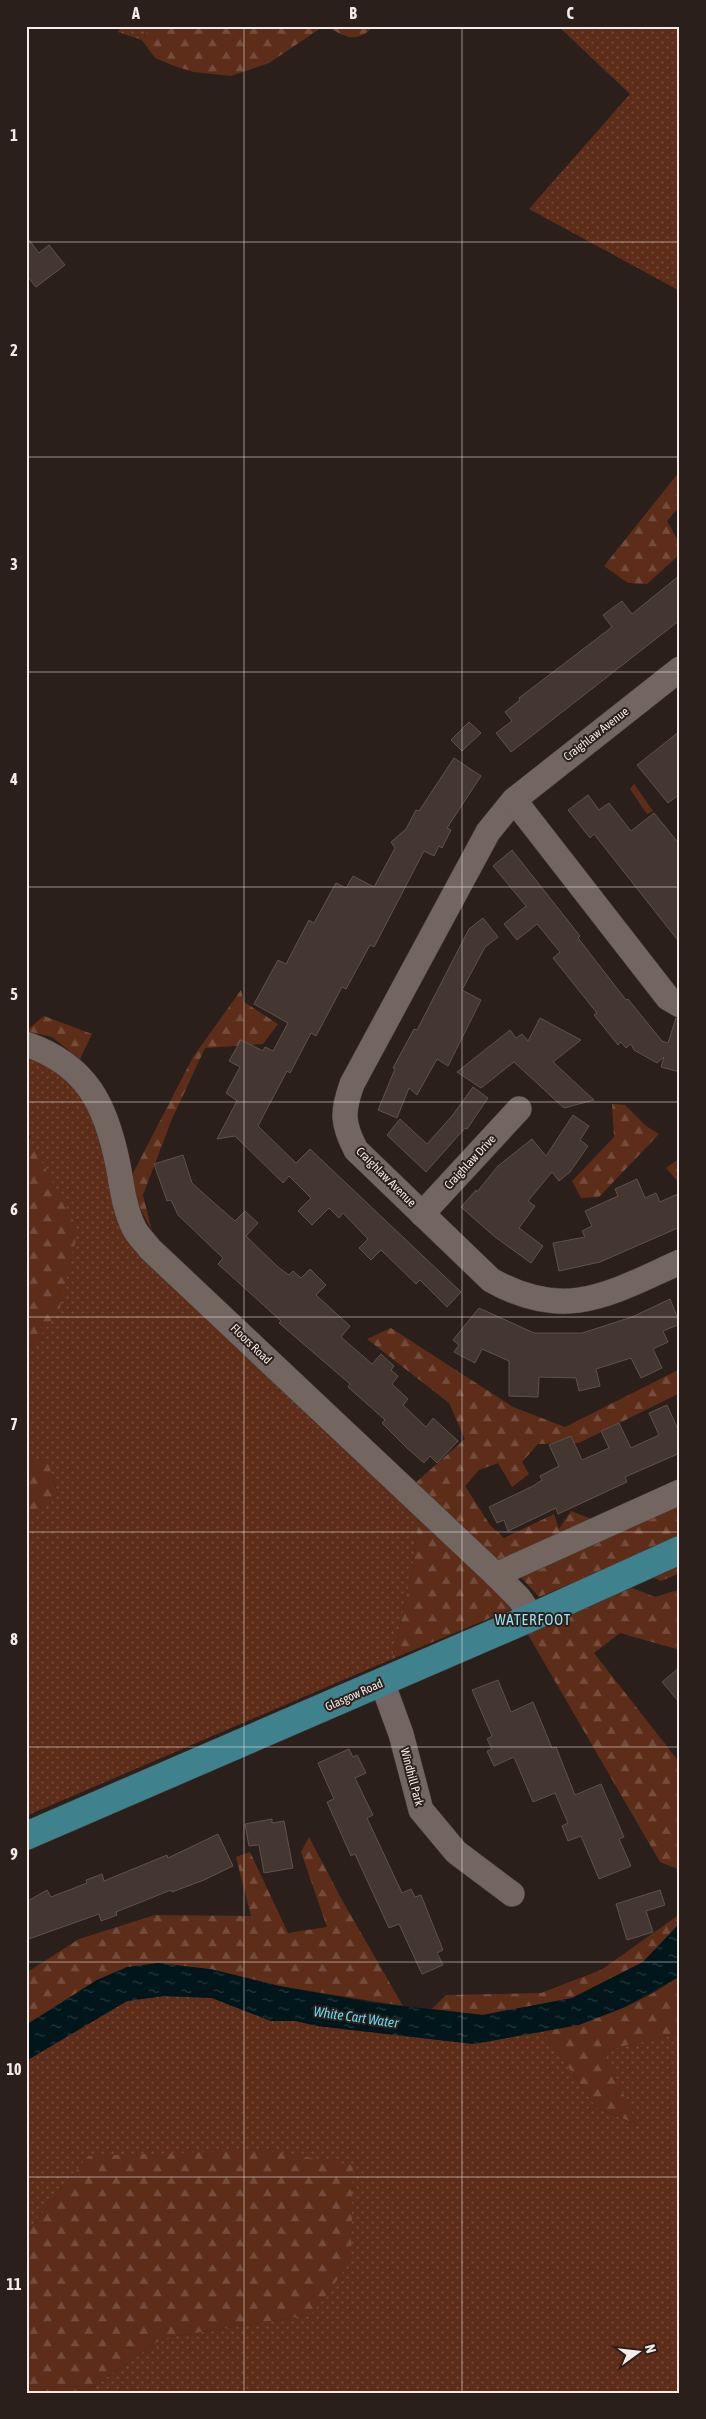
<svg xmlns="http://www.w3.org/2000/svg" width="706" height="2419" font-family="'Asap Condensed',sans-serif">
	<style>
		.grass { fill: url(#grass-dots) }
		.forest { fill: url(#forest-firs) }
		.water { fill: url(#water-ripples) }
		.building { fill: #443732; stroke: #5f514c }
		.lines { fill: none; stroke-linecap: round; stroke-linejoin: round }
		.minor-casing { stroke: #443b38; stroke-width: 26 }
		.major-casing { stroke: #443b38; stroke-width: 29 }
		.minor { stroke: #73655f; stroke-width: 25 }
		.major { stroke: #3f818d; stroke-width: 28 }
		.grid { fill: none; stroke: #f4ece9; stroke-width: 1; stroke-opacity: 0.55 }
		.labels { text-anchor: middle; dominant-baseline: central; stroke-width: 4; stroke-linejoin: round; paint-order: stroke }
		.street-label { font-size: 12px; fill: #f4ece9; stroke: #2b1f1b }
		.water-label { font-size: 14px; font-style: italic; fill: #66d9f5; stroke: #2b1f1b }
		.quarter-label { font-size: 15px; letter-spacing: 1px; fill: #98e4f8; stroke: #2b1f1b }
		.neatline { fill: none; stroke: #f4ece9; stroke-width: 2 }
		.grid-label { font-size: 16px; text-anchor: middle; font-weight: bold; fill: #f4ece9 }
	</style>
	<defs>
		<pattern id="grass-dots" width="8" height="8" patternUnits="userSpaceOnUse" patternTransform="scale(1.25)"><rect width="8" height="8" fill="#5d2d1a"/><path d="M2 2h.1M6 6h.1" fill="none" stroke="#754c3b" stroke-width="1.8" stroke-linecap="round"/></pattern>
		<pattern id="forest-firs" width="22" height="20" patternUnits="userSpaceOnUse" patternTransform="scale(1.25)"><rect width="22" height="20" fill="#5d2d1a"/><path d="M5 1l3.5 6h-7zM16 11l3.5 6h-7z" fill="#754c3b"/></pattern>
		<pattern id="water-ripples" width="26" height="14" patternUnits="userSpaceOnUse" patternTransform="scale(1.25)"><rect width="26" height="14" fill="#00161b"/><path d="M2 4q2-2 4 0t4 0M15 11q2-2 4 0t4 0" fill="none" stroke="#26383c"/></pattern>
	</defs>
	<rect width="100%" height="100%" fill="#2b1f1b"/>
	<g class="grass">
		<path d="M120,26h31l-9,14 -24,-8z"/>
		<path d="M558,26h122v265l-151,-82 101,-115z"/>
		<path d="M26,1056l26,11 34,29 11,24 17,87 305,309 -8,61 -19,82 -366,157v-299l32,-22 -11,-36 -21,2v-115l7,-1 -3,-209 -4,-4z"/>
		<path d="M164,1996l48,2 59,23h25l21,5 157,18 69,-13 53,76 41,18 -34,-74 77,-18v360h-596l79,-55 148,-23 -223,-159 -62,77v-172l101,-60z"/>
	</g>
	<g class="forest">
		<path d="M151,26h173l-55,37 -38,13 -37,-4 -20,-6 -19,-8 -13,-18z"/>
		<path d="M327,26h47c-18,18 -28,12 -47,0z"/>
		<path d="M680,471v35l-13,15 13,23v10l-33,30 -19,-1 -24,-17z"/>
		<path d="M634,784l19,27 -6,3 -17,-25z"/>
		<path d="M241,990l3,12 34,22 -15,20 -58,4 -33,71 -29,76 9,36 -22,-42v-10l63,-122z"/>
		<path d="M44,1016l48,18 -12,25 -28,-22 -26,-6z"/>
		<path d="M612,1104l13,1 21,21 13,8 -60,63 -18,1 -9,-17 42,-44z"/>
		<path d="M26,1132l52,98 -19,82 -26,33 -7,1z"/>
		<path d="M680,1158v26l-14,-16z"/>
		<path d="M391,1328l122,79 52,20 115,-58v24l-101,50 -41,1 -16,18 7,12 -17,13 -14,-24 -19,7 -14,16 25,39 14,13 50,-24 5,15 12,-18 23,9 -94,45 -87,-80 52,-46 -16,-36 -82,-64z"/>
		<path d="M47,1458l11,38 -32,21v-56z"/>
		<path d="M680,1503v35l-141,59 -19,-21z"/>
		<path d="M419,1516l95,92 -122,51 19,-82z"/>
		<path d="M680,1564v9l-19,8 -9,-4z"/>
		<path d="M632,1588l23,9 23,-7 2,1v59l-60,-17 -26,20 86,110v107l-20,-8 -133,-229 39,-21z"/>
		<path d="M309,1837l33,63 61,106 -124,-20 -69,-17 -113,11 -71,45v-52l53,-34 76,-24 96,1 -15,-59 14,-5 38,81 39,-6 -26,-75z"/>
		<path d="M680,1914v9l-37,39 -71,36 -89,17 -51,-6 14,-14 95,-2 60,-23z"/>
		<path d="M680,1976v57l-77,18 35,74 -42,-18 -53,-76c48,-8 96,-26 137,-55z"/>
		<path d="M263,2150l90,15 -2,96 -40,54 -148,23 -79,55h-58v-160l62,-77z"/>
	</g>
	<path class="water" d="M680,1923v53l-55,31 -46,18 -105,19 -157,-18 -21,-5h-25l-59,-23 -48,-2 -37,5 -101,60v-36l71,-45 30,-13 31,-4 52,6 69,17 96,17 108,12 89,-17 71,-36z"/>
	<g class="building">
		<path d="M26,236l13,17 10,-8 16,20 -29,22 -10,-12z"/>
		<path d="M680,575v45l-169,132 -15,-19 16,-12 -7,-9 15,-12 -1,-2 93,-71 -9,-12 19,-14 10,13z"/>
		<path d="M469,722l12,11 -19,18 -11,-11z"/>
		<path d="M680,731v63l-12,9 -31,-38z"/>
		<path d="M454,758l27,18 -34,52 4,2 -9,18 -3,-2 -5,10 -10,-5 -50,96 -4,-2 -24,44 -4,-2 -26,49 -5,-3 -21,40 -3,-2 -29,55 38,37 14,-14 151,143 -14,15 -27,-27 -4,4 -35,-34 -10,10 -12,-12 9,-9 -25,-26 -4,5 -10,-10 -17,17 -14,-14 13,-13 -22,-22 -6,7 -48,-47 -18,3 20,-38 -11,-8 14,-26 -11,-6 12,-21 22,11 2,-4 8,4 15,-28 -34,-19 24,-44 8,4 23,-44 5,3 22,-40 10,5 7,-12 21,11 21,-39 -4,-6 15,-13 10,-19 3,1z"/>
		<path d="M588,795l11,15 10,-7 22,28 23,-18 26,32v98l-86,-109 -4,4 -22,-28z"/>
		<path d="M512,850l68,86 -2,2 48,62 2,-1 34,42 6,2 8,-25 4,1v53l-19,-5 3,-10 -7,6 -23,-13 -3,-6 -5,4 -5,-6 -3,3 -24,-30 3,-2 -44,-55 7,-6 -23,-28 -20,16 -13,-16 22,-18 -33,-40z"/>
		<path d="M483,918l15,19 -13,10 -23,43 19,10 -33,66 -11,-7 -20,36 -8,-7 -12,30 -19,-8 17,-41 -2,-1 21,-39 3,1 52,-101z"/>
		<path d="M540,1018l41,22 -28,22 41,38 -30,8 -50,-46 -33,26 -24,-16 53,-42 6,8 6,-4 6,7z"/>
		<path d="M473,1087l15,11 -21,31 -2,-1 -39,44 -39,-37 13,-16 27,25 25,-28z"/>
		<path d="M573,1115l16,11 -9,14 8,6 -18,26 -11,9 -7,-9 -24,29 7,5 -16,22 24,18 -12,17 -36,-26 -34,-30 15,-17 1,2 21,-26 34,-27 14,17z"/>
		<path d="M183,1155l9,28 20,18 23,20 10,-10 13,12 -12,13 32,31 11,8 4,-4 8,7 9,-9 16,16 -10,10 34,31 -9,11 31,27 9,-10 13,12 -3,4 7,6 -6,8 16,15 -5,6 23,22 7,-9 25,23 -21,22 -7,-7 -6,7 -17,-15 -25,-25 3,-3 -37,-33 2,-3 -71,-61 2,-2 -63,-57 5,-6 -45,-43 -7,-15 -4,1 -13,-37z"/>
		<path d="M637,1179l8,19 11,-5 4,9 20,-9v34l-80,35 -41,9 -6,-28 32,-6 -3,-6 10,-5 -7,-15 33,-15 -3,-7z"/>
		<path d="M670,1299l10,25 -17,7 5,11 -15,7 9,19 -21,10 -10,-20 -35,11 4,17 -21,5 -3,-13 -37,-1 -1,20 -29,-1v-35l-27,-12 -7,14 -21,-11 5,-7 -6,-5 26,-32 55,25h48l50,-16z"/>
		<path d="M667,1405l13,29v19l-55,24 2,5 -69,32 -2,-6 -48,23 -4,-11 -7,3 -8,-16 44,-21 9,-6 -2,-4 19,-10 -10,-21 22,-9 11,24 27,-12 -8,-17 18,-8 12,25 28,-13 -10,-22z"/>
		<path d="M680,1667v36l-18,-21z"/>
		<path d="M498,1680l13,32 22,-10 19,46 4,-1 19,48 26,-11 23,53 -5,2 12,27 -32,13 -18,-43 -13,5 -6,-15 6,-3 -13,-30 -22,9 -19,-45 -20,9 -7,-15 5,-2 -5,-10 5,-3 -20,-46z"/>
		<path d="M349,1749l4,8 4,-2 9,18 -11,5 18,37 -6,3 35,75 9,-4 4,8 6,-2 22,55 -6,3 6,12 -21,9 -23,-50 -10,4 -34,-74 -4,2 -24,-54 7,-3 -16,-36z"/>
		<path d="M272,1819v4l12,-2 9,47 -29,5 -5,-28 -10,1 -4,-22z"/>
		<path d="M218,1834l15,32 -29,14 -32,12 -1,-2 -55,22 1,3 -16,6 -2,-7 -73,26v-38l21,-12 4,7 36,-14 -1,-3 16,-6 2,7 63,-26 1,3z"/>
		<path d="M660,1890l5,15 -19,6 7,21 -26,8 -11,-36z"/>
	</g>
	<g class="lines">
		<g class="minor-casing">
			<g id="minor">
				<path d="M680,669l-166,131 -26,32 -136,252c-10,28 -10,39 4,66l135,130c75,42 118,14 189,-18"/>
				<path d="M514,800l154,198 12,7"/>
				<path d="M26,1044c61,21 80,61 92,121 4,21 6,43 16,63 3,7 11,14 16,21l346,326 23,23 13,19"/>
				<path d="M422,1214l97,-105"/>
				<path d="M496,1575l184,-83"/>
				<path d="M382,1682l19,52 20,76 35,42 56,42"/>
			</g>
		</g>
		<g class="major-casing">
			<path id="major" d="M26,1836l506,-219 148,-67"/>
		</g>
		<use href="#minor" class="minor"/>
		<use href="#major" class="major"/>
	</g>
	<path class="grid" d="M244,26v2367M462,26v2367M26,242h654M26,457h654M26,672h654M26,887h654M26,1102h654M26,1317h654M26,1532h654M26,1747h654M26,1962h654M26,2177h654"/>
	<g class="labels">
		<g class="street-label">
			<text transform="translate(596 734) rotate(-38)">Craighlaw Avenue</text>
			<text transform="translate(470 1162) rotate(-47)">Craighlaw Drive</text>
			<text transform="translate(386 1177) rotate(45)">Craighlaw Avenue</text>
			<text transform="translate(251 1344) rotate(44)">Floors Road</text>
			<text transform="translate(354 1695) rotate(-24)">Glasgow Road</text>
			<text transform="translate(412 1777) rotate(75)">Windhill Park</text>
		</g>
		<g class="water-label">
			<text transform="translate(356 2017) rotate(8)">White Cart Water</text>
		</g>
		<g class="quarter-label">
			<text x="533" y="1619">WATERFOOT</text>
		</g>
	</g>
	<rect width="706" height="2419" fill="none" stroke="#2b1f1b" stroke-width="55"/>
	<g transform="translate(638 2352) rotate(75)" stroke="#2b1f1b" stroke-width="4" paint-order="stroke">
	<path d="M0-4L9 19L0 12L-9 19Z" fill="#f4ece9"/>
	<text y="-8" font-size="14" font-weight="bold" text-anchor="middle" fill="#f4ece9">N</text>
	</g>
	<rect x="28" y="28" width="650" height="2364" class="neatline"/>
	<g class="grid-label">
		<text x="136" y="19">A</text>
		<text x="353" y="19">B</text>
		<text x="570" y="19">C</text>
		<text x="14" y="141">1</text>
		<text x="14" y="356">2</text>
		<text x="14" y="570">3</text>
		<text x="14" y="785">4</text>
		<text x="14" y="1000">5</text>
		<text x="14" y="1215">6</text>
		<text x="14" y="1430">7</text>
		<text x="14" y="1645">8</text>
		<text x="14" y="1860">9</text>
		<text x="14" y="2075">10</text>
		<text x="14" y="2290">11</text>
	</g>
</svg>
